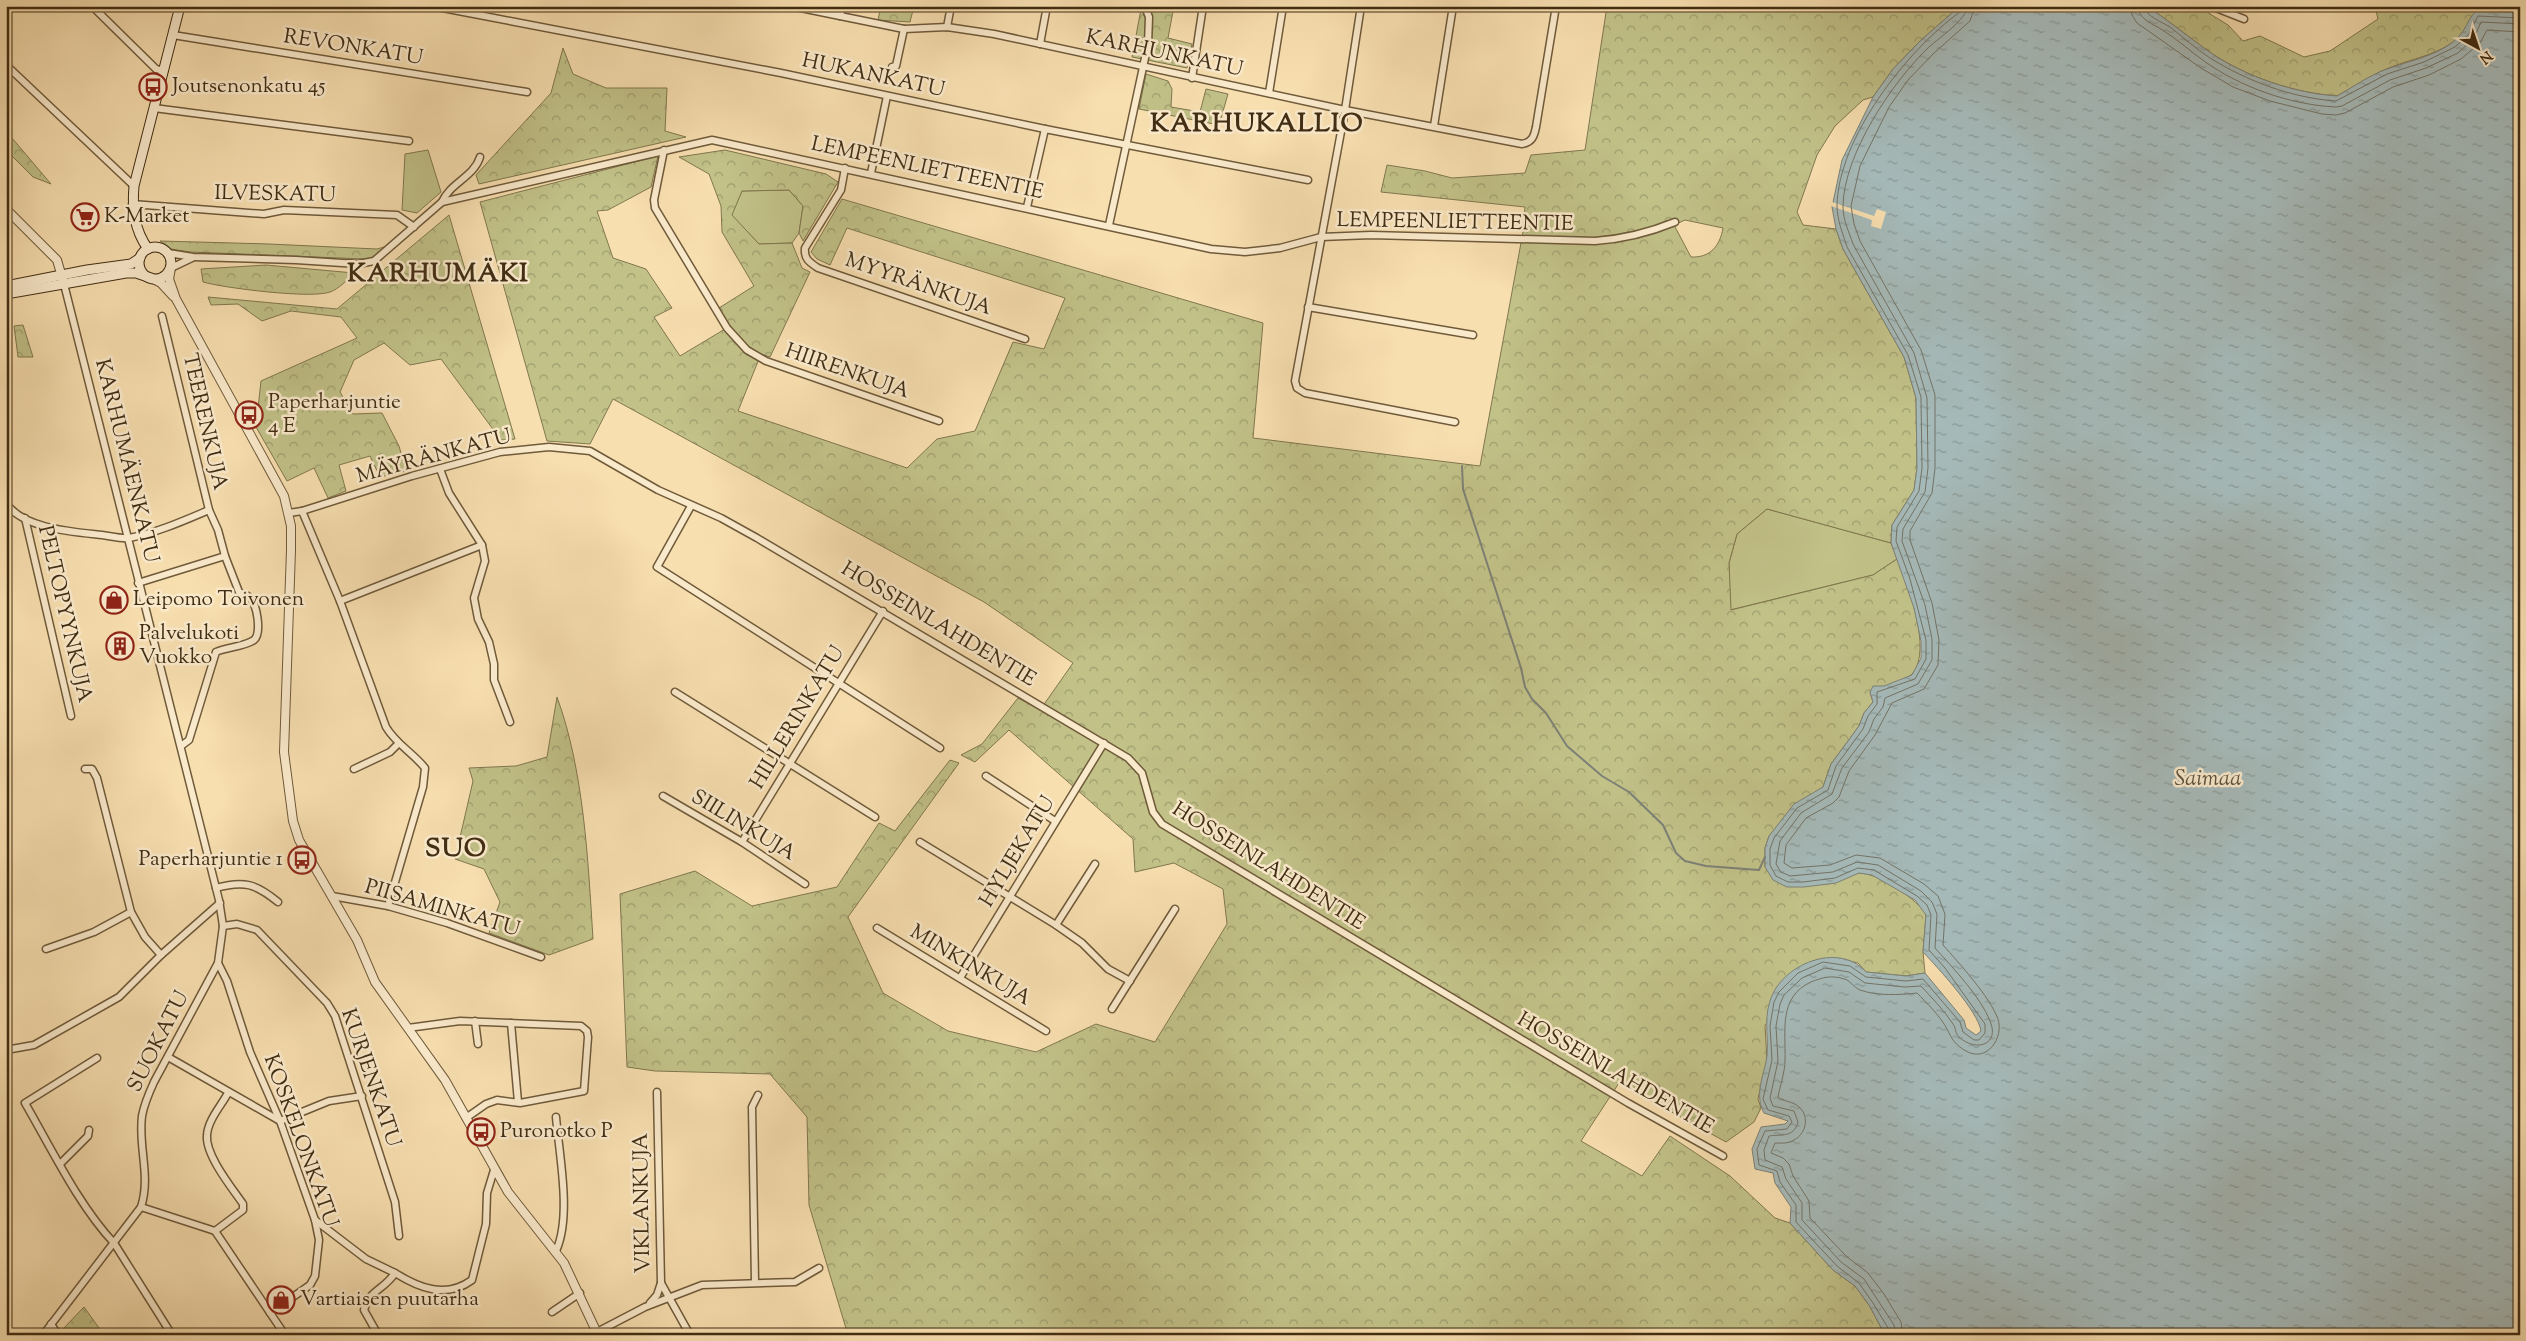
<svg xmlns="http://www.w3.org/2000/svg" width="2526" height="1341" font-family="'Sorts Mill Goudy',serif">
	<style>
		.grass { fill: #c1c188; stroke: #81774e }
		.forest { fill: url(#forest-crowns); stroke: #81774e; fill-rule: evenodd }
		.water { fill: url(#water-ripples); stroke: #7d8176 }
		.pier { fill: #f8dfb0 }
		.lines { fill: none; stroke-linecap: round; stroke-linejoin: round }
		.shore { stroke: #737366; stroke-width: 1 }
		.stream { stroke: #7d8176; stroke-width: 2 }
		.minor-casing { stroke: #6f5a3a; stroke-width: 9 }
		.tertiary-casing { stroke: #6f5a3a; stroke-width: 10 }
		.secondary-casing { stroke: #412d13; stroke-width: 11 }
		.minor { stroke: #faeacc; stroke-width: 6 }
		.tertiary { stroke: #faeacc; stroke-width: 8 }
		.secondary { stroke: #faeacc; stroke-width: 9 }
		.labels { text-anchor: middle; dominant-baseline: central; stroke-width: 5; stroke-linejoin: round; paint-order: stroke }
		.street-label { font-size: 21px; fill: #412d13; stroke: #faeacc }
		.poi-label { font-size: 21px; fill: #412d13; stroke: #faeacc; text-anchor: start }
		.water-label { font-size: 22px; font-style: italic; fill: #5a503c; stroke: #faeacc }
		.district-label { font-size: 26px; font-weight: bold; letter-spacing: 1px; fill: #412d13; stroke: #faeacc }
	</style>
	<defs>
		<pattern id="forest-crowns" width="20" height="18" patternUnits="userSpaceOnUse" patternTransform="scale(1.25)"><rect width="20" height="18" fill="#c1c188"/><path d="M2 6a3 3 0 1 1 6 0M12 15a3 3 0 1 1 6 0" fill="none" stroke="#9e9d6e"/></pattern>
		<pattern id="water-ripples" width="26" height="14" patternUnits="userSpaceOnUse" patternTransform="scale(1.25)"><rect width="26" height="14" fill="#a5b9b8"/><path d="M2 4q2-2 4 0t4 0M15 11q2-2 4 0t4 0" fill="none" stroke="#889794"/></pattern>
	</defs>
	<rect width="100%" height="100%" fill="#f8dfb0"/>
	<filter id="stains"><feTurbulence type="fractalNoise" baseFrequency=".004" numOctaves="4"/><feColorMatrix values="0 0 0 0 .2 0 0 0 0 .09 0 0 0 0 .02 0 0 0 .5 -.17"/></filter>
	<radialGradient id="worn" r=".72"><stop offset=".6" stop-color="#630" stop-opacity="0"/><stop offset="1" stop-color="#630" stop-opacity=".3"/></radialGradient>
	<g class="grass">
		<path d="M428,150l13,42 -24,21 -15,-3 3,-56z"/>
		<path d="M789,190l14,16 -4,27 -7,10 -33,1 -28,-29 11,-24z"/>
		<path d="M1767,509l124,34 6,16 -24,16 -143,35 -1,-47 8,-29z"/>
	</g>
	<g class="forest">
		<path d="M881,6h33l-4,16 -32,-2z"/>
		<path d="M1134,6h40l-6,32 24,6 -5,24 -55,-11 9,-48z"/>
		<path d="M1607,6h353l-40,35 -27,28 -20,28 -10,3 -28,26 -18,29 -20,57 6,13 33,4 7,20 61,108 12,41 1,70 -3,22 -22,35 -1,18 -124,-34 -30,25 -8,29 2,47 142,-35 24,-16c11,26 35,90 16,114 -6,7 -33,15 -43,19l3,10 -9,11 -5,13 -28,38 -8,23 -41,34 -13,15 -4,12v19c17,5 42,17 59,17 14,0 23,-10 36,-11 18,0 59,27 66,42l-3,37 2,21 -19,3 -40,-4 -8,-9 -17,-4 -76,66 2,35 -9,39 3,9 -7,14 -28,20 -107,-59 -38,58 61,35 28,-40 60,40 45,42 15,5 43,47 22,16 14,19 16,30h-1037l-39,-130 -2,-88 -37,-43 -115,-3 -28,-4 -7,-173 75,-23 57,35 85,-19 42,-64 16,8 55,-71 9,3 -111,154 35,76 65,38 88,21 60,-28 59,18 72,-118 -4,-35 -49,-26 -39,9 -2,-33 -124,-109 -34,32 -14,-7 21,-11 36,-46 22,12 33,-47 -89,-61 -371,-203 -23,45 -43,-3 -67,-239 178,-46 -7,31 -43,23 -11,1 16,47 33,11 26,39 -18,9 26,39 50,-30 -11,-18 35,-22 -32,-54 -1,-26 -12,-32 -30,-17 46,-7 101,24 12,8 -35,59 -4,-8 4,-27 -14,-16 -47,1 -10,24 27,29 33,-1 10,25 8,4 -40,85 -9,-3 -23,57 169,57 30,-29 38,-8 38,-89 31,7 21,-51 -218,-70 -17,37 -13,-6 -6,-7 31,-53 421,124 -10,115 227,28 43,-234 2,-25 -144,-15 6,-27 38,6 27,7 73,-5 6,-18 54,-5zM1685,220l38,8c-3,18 -13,30 -32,29l-17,-32z"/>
		<path d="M2146,6h51l31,19 15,16 17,-5 44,21 26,-6 48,-32 -3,-13h104c-8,13 -14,28 -27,37 -21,14 -46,17 -68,27 -16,8 -32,18 -47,26 -43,-3 -90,-19 -126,-43 -22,-15 -42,-33 -65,-47z"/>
		<path d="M563,48l10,26 33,14h61l-2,43 21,6 -207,47 -3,-9 75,-82z"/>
		<path d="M1146,74l22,7 4,8 -1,18 29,5 6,-23 22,5 -9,31 -80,-16z"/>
		<path d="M6,131l45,53 -18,-7 -27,-27z"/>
		<path d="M449,215l66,224 -14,1 -60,-81 -31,6 -26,-22 -30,17 -14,32 13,22 29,-1 17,33 7,25 -26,6 -10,-21 -31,9 7,26 -18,7 -14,-30 -27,13 -31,-54 5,-46 96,-43 -16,-21 -50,-6 -29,10 -24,-17 -27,1 -3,-8 129,12z"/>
		<path d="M160,241l109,3 108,5 7,-2 -10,11 -9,1 -175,-7 -19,-3z"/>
		<path d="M266,265l88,8c-7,7 -15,16 -24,19 -19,7 -106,-4 -127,-10l-2,-13z"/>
		<path d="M23,325l10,32h-15l-4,-31z"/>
		<path d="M557,697c27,74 31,163 36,242l-44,16 -60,-22 11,-31 -16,-33 -29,-10 18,-78 -4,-13 47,-2 31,-9z"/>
		<path d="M84,1307l20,28h-40l-2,-5z"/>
	</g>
	<path class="water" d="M1960,6h186c23,14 43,32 65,47 36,24 83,40 126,43 16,-9 33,-21 50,-27 22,-8 49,-13 67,-28 13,-11 12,-20 22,-30l44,2v1322h-635l-16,-30 -14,-19 -22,-16 -43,-47 1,-16 -16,-24 -2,-10 -18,-4 -3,-20 9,-22 24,-3 3,-3 -24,-8c-9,-16 -2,-34 2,-51 4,-20 -3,-40 4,-61 11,-37 69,-60 96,-29l40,4 19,-3 39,47 2,8 10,7 5,-4c-3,-20 -43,-63 -58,-79l3,-37 -11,-15 -43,-25 -13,-2 -23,10 -32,4h-17l-14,-7 -8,-13v-19l4,-12 25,-32 29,-17 8,-23 28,-38 5,-13 9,-11 -3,-10 3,-6h11l28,-11 9,-17v-17l-7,-33 -23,-65 1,-18 22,-35 3,-22 -1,-70 -12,-41 -61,-108 -7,-20 -4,-22 10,-47 31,-63 20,-28 27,-28z"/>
	<path class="pier" d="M1832,202l42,14 3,-7 9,3 -5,17 -10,-3 1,-6 -41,-14z"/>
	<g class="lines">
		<g class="shore">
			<path d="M2130,6l2,9 5,8 64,45 32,19 37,14 52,13 14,1 9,-2 48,-26 36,-12 32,-16 19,-16 7,-13 33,2"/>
			<path d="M2138,6c0,14 16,18 26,25 14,9 26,20 40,30 36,26 87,44 132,46l6,-1 48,-26 36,-12 32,-15 16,-15 7,-16 39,2"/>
			<path d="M2144,6c1,10 18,16 26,21 13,10 26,22 40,31 37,23 82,40 126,43l51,-27 37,-12 31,-15 14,-13 9,-18 42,2"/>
			<path d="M1890,1335l-2,-7 -15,-25 -14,-20 -22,-17 -41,-44v-17l-16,-23 -3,-11 -18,-6 -2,-16 8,-18 22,-2 5,-7 -3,-6 -21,-6 -5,-11 9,-39 -2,-34 4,-24 5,-10 19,-19 25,-11 27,4 16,11 40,4 17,-2 37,43 3,10 11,8h5l6,-7v-9l-40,-56 -16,-18 2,-35 -4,-10 -10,-9 -43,-26 -16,-2 -23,10 -32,4h-15l-12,-6 -6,-11v-16l4,-11 23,-30 31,-18 8,-24 27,-37 5,-13 9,-12v-12l38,-13 11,-20v-19l-16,-61 -14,-38 1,-14 22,-36 3,-23 -1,-71 -13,-42 -61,-108c-4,-13 -10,-27 -10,-41 1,-68 70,-156 123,-194l1,-6"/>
			<path d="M1896,1335l-2,-10 -30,-46 -23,-17 -39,-42v-17l-16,-24 -4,-12 -17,-7 -1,-10 5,-14c12,-2 25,2 29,-14l-4,-11 -21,-5 -3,-8 8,-37 -2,-35 4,-22 4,-9 18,-17 23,-10 24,4 16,11 40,4 16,-1c10,11 23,24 32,38 3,4 2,9 6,13 18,16 41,7 31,-16 -10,-25 -37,-53 -55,-73l2,-34 -5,-12 -11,-11 -43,-26 -21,-3 -24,10 -43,4 -9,-4 -5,-8 4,-23 21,-28 31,-19 10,-26 27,-36 5,-13 9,-12 2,-9 33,-14 14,-24v-21l-7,-34 -23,-64 1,-12 22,-37 3,-24 -1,-70 -13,-45 -61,-109c-4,-12 -10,-24 -10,-37 0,-52 50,-126 86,-160 10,-9 38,-28 39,-41"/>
			<path d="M1903,1335l-2,-13 -17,-28 -16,-21 -22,-17 -36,-38 -1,-17 -16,-25 -4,-12 -6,-6 -12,-5 4,-10c6,0 13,1 19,-3 12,-6 16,-24 5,-33 -6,-6 -15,-5 -21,-10 2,-11 7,-25 7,-37 1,-29 -7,-63 26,-78 12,-5 21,-7 33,-3 6,1 9,8 16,11 16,6 40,5 57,3 9,9 24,24 30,36 5,10 8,16 19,22 21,12 38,-13 32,-32 -8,-22 -39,-56 -55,-74l2,-31 -7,-18 -14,-12 -44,-26 -24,-3 -26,10 -38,3 -8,-5 2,-18 20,-27 27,-15 6,-6 10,-26 26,-36 17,-32 32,-14 14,-24 1,-25 -7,-37 -22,-63v-9l22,-38 3,-25v-73l-14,-45 -61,-109 -6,-17 -3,-18 9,-40 29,-59 19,-27 25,-26 37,-33 5,-15"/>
		</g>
		<path class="stream" d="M1462,466l1,23 58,179 4,19 7,12 14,14 21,33 35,30 27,16 34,33 13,28 9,8 21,5 53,4 6,-13"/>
		<g class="minor-casing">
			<g id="minor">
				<path d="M92,6l64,63 8,2"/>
				<path d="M432,6l349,67 264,56 263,51"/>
				<path d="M791,6l113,23 43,-2 47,7 351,76 177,34c10,-2 12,-7 14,-17l20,-121"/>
				<path d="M1361,6l-16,104 -50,271 2,7 8,5 150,29"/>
				<path d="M2211,6l33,13"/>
				<path d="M840,16l2,-10"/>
				<path d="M947,27l4,-21"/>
				<path d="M173,35l354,57"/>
				<path d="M1040,44l7,-38"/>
				<path d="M6,65l128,121"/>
				<path d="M892,67l4,-1 8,-37"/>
				<path d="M1192,78l11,-72"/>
				<path d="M1269,93l14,-87"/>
				<path d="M154,108l255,33"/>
				<path d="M1434,126l19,-120"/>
				<path d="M664,150l-10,50 1,8 72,120 20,22 19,11 173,60"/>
				<path d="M845,168l-4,22 -36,58c-1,11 4,14 13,20l207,71"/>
				<path d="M871,173l16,-77"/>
				<path d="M442,202c8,-19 32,-25 38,-45"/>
				<path d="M132,204l132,10 20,-4 113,5 17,12"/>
				<path d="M1027,207l18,-78"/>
				<path d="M1109,225l39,-181 1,-27 -4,-10"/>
				<path d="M168,253l25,4 103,3 62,4 16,-3 68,-59 270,-62 499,109 34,3 35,-4 41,-11 50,-2 224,6c29,-2 53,-8 80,-19"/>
				<path d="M171,268l21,-10"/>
				<path d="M1308,307l165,28"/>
				<path d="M440,469l9,24 33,52 3,16 -11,37 4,21 11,23 5,22v16l16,42"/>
				<path d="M6,503c17,26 68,29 96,32 8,1 19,4 27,3 27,-5 54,-17 80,-28l-47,-194"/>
				<path d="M691,506l-34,61 283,181"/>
				<path d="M302,511l38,90 46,126c10,17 27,26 39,41l-2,19 -35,119"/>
				<path d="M289,513l13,-2 110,-35 88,-24 49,-5 41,4 68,39 63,28 36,20 371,220 14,15 11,39 9,12 466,279 95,53"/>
				<path d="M25,518l46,198"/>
				<path d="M138,583l87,-27 -7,-26 -9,-20"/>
				<path d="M340,601l142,-56"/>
				<path d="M675,692l200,125"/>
				<path d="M181,746l8,-6 27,-88c11,-5 28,-5 38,-12 8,-6 3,-38 -5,-43 -3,-3 -6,-2 -10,-5l-14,-36"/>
				<path d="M85,769h7l5,9 34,134 14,25 16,18"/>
				<path d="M354,769l36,-17 8,-8"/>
				<path d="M986,776l69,45"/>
				<path d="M663,796l79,46 63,42"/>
				<path d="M742,842l141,-231"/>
				<path d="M920,842l136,83 26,18 26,26 22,12"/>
				<path d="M216,888c28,-8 40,-4 62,14"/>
				<path d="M332,896l56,10 59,17 94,34"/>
				<path d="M1056,925l39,-61"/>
				<path d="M223,926l14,-2 20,6 70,73 8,13 60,186 4,34"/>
				<path d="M877,928l169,103"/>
				<path d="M46,949l48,-17 37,-20"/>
				<path d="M218,963l9,18 23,71 30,69 35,99 4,20 -4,36 -5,9 -40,28"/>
				<path d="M960,978l144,-235"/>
				<path d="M1112,1009l63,-100"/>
				<path d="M475,1021l3,23"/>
				<path d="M511,1023l7,79"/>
				<path d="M408,1028l52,-7 121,5 6,5 1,6 -4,54 -64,12 -23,-3 -11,4 -20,14"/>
				<path d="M6,1050l28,-5 85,-48 42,-42 59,-52"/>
				<path d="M168,1057l112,64 49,-20 33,-5"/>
				<path d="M97,1058l-72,45c26,45 54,103 89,140l58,92"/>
				<path d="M657,1092l4,191 29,52"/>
				<path d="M60,1164l28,-28 1,-6"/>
				<path d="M141,1207l74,24 70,104"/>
				<path d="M315,1220l51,39 29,14"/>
				<path d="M215,1231l28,-21v-6c-11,-16 -38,-49 -36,-69 1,-15 14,-29 21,-42"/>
				<path d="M556,1251c16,-35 3,-97 0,-134"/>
				<path d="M755,1282l-3,-175 6,-12"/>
				<path d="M650,1303l7,-8 4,-12"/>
				<path d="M552,1312l28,-19"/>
				<path d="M51,1324l7,11"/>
				<path d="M597,1332l48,-25 57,-22 93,-3 24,-14"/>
				<path d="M43,1335l98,-128c10,-31 -3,-60 1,-91 2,-12 7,-23 12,-34l64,-119 5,-37 -4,-26 -155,-616"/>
				<path d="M375,1335l2,-2 -13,-23c5,-20 20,-20 31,-37 24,15 51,26 77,7l14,-56 1,-31 7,-23"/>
			</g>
		</g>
		<g class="tertiary-casing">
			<g id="tertiary">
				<path d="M6,209l51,51 7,24"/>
				<path d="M171,268l-2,11 7,20 108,197 7,30v24l-7,202 9,69 6,19 58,100 18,42 70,98 63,112 56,71 34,72"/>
				<path d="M151,278l10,5 12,13"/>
			</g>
		</g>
		<g class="secondary-casing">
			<g id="secondary">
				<circle cx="155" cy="263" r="16"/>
				<path d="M148,249c-14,-20 -16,-40 -14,-63l46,-180"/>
				<path d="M6,286l81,-16 44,-6 9,-6"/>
				<path d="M6,294l120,-21h10l15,5"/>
			</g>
		</g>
		<use href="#minor" class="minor"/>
		<use href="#tertiary" class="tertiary"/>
		<use href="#secondary" class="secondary"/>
	</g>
	<defs>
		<g id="bus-ring" transform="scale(1.4375)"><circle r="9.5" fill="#faeacc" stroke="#8f2418" stroke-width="1.5"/><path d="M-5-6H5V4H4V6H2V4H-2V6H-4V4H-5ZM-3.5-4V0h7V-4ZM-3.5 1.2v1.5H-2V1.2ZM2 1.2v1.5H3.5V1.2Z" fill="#8f2418"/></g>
		<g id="supermarket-ring" transform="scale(1.4375)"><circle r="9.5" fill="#faeacc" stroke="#8f2418" stroke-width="1.5"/><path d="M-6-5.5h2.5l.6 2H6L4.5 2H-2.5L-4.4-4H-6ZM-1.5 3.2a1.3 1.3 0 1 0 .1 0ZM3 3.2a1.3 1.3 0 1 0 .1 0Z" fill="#8f2418"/></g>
		<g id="shop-ring" transform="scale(1.4375)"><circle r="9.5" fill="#faeacc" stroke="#8f2418" stroke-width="1.5"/><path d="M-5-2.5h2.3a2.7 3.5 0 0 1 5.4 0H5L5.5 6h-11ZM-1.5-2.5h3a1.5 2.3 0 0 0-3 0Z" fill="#8f2418"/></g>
		<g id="building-ring" transform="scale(1.4375)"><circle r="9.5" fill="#faeacc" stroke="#8f2418" stroke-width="1.5"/><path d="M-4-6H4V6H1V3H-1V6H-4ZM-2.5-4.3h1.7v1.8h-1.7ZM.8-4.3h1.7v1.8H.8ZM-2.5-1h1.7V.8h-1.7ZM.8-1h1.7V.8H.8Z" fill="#8f2418"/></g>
	</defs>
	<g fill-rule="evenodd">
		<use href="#bus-ring" x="153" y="87"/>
		<use href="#supermarket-ring" x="85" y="217"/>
		<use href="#bus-ring" x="249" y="415"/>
		<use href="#shop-ring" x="114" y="600"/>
		<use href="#building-ring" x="120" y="646"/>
		<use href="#bus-ring" x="302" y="860"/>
		<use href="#bus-ring" x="481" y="1132"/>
		<use href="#shop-ring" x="281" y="1300"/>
	</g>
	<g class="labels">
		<g class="street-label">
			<text transform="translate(353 48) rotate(9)">REVONKATU</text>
			<text transform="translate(1164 54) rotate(12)">KARHUNKATU</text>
			<text transform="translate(873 76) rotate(12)">HUKANKATU</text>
			<text transform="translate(927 169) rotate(12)">LEMPEENLIETTEENTIE</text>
			<text transform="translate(275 195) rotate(1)">ILVESKATU</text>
			<text transform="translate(1455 223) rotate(1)">LEMPEENLIETTEENTIE</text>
			<text transform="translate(918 285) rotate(19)">MYYRÄNKUJA</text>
			<text transform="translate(847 372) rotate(19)">HIIRENKUJA</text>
			<text transform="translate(204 422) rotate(77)">TEERENKUJA</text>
			<text transform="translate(434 457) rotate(-15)">MÄYRÄNKATU</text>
			<text transform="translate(126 461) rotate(76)">KARHUMÄENKATU</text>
			<text transform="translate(64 614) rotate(77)">PELTOPYYNKUJA</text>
			<text transform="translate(938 625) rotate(31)">HOSSEINLAHDENTIE</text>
			<text transform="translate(798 718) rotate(-59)">HILLERINKATU</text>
			<text transform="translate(743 826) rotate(31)">SIILINKUJA</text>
			<text transform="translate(1018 852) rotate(-59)">HYLJEKATU</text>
			<text transform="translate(1268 867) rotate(32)">HOSSEINLAHDENTIE</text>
			<text transform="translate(442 909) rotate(16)">PIISAMINKATU</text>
			<text transform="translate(970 966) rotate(31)">MINKINKUJA</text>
			<text transform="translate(159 1042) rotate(-63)">SUOKATU</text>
			<text transform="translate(1615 1074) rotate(30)">HOSSEINLAHDENTIE</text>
			<text transform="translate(370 1078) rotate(71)">KURJENKATU</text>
			<text transform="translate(300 1141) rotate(70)">KOSKELONKATU</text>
			<text transform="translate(643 1203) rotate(-91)">VIKLANKUJA</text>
		</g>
		<g class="poi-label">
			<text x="172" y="87">Joutsenonkatu 45</text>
			<text x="104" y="217">K-Market</text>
			<text x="268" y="403">Paperharjuntie<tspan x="268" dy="24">4 E</tspan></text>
			<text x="133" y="600">Leipomo Toivonen</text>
			<text x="139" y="634">Palvelukoti<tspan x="139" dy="24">Vuokko</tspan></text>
			<text x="283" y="860" text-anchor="end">Paperharjuntie 1</text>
			<text x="500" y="1132">Puronotko P</text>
			<text x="300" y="1300">Vartiaisen puutarha</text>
		</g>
		<g class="water-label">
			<text x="2208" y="780">Saimaa</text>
		</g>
		<g class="district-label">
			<text x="1257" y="124">KARHUKALLIO</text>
			<text x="438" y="274">KARHUMÄKI</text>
			<text x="456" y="849">SUO</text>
		</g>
	</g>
	<rect width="2526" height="1341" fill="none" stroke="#f8dfb0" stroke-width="25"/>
	<rect x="8" y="8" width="2511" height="1326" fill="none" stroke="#412d13" stroke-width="2.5"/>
	<rect x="12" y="12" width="2501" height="1316" fill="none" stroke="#412d13"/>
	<g transform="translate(2478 48) rotate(140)" stroke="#faeacc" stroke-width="4" paint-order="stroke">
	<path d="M0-4L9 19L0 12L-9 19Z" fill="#412d13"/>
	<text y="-8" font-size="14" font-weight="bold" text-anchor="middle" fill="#412d13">N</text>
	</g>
	<rect width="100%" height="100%" filter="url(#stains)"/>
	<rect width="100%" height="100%" fill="url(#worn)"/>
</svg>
